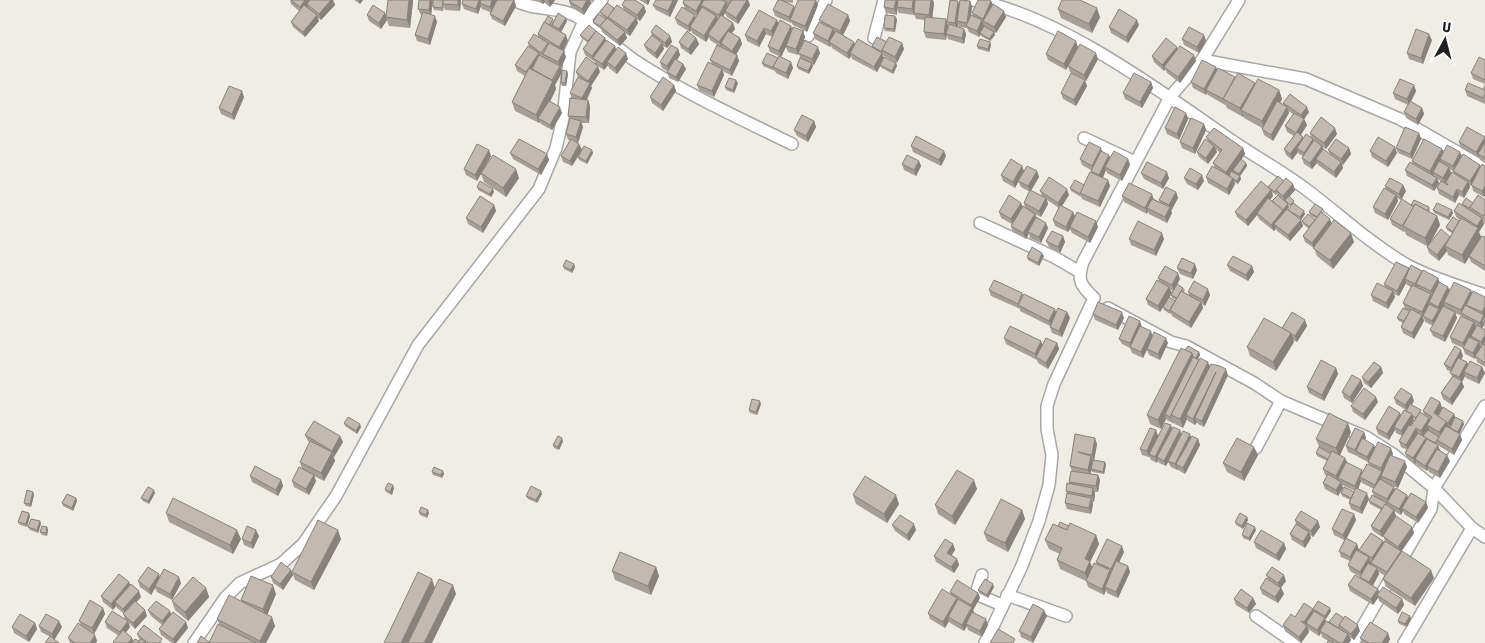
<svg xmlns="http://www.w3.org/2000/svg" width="1485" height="643" font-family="'Asap Condensed',sans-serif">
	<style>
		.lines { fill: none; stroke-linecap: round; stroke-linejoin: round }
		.minor-casing { stroke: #a7a7a7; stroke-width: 14 }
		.minor { stroke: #fff; stroke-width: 11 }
		.wall { fill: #a69f99; fill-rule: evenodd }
		.shaded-wall { fill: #87827d }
		.building { fill: #c1b9b2; stroke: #87827d }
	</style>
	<rect width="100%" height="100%" fill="#f0ede6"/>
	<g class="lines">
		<g class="minor-casing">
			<g id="minor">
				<path d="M514,0c19,11 43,6 62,16 21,12 38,30 58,44 50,33 105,58 158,84"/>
				<path d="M973,0c83,14 186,90 255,138 26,18 54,33 79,52 33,25 64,54 100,75 24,13 52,21 78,30"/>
				<path d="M808,36l18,-36"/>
				<path d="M874,38l10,-38"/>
				<path d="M1202,60l104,19 94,40 85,49"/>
				<path d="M1084,138l51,24"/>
				<path d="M980,223l74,34 26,15"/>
				<path d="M1108,308l63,34 15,4 68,37 27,18 85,36 28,18 40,33 51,-82"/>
				<path d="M1256,448l25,-47"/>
				<path d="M1434,488l38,40 13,9"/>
				<path d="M982,575l-5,15 1,5 24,10"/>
				<path d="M1007,595l59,21"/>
				<path d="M1256,616l39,27"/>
				<path d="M194,643l31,-45 15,-15 41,-19 22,-20 33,-48 82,-151 121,-156 17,-41 7,-30 7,-66 14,-31 18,-21"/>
				<path d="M985,643l36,-75 18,-47 10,-36 3,-30 -5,-26v-23l7,-22 40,-86c-14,-13 -17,-18 -11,-36l87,-165 32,-37 37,-60"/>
				<path d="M1353,643l78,-134 3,-21"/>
				<path d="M1404,643l68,-115"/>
			</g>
		</g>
		<use href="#minor" class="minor"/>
	</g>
	<g class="wall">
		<path d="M290,0h43l2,5 -14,15 -4,-3 2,4 -14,16 -12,-10 -2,-5 8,-11 -8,-7z"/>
		<path d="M354,0h9l-3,4z"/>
		<path d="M433,0l-2,15 6,7 -7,23 -13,-4 -2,-6 7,-20h-1l-3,-6z"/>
		<path d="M461,0l-1,11 -15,-1 -1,-3 -1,4 -9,-1 -1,-3z"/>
		<path d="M514,0l2,6 -11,20 -13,-7 -2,-5v-2l-8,-3 -1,-3 -3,8 -14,-5 -2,-5z"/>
		<path d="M535,0h20l-5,7 -4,-3 -1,-2 -2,2z"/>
		<path d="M570,0h24l-1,2 -3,-2 1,3 -7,12 -13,-8 -2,-6z"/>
		<path d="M639,0h11l-2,5z"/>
		<path d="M656,0h22l-8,17 -14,-7 -3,-5z"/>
		<path d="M704,0h44l2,5 -12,19 -11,-7 -2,-4 -2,3 10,7 2,6 -3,4 8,5 2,6 -6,10 1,1 2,6 -7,15 -9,-5 1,4 -10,22 -15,-7 -2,-5 15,-21 -2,-4 9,-14 -9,-6 -1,-3 -3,5 -14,-9 -1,-3 -1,2 -13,-8 -2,-6 10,-9 -2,-6zM685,9l12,7 -1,2z"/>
		<path d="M778,0h15v3l-8,-1 10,6 23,-3 -11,27 -14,-7 -2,-3v1l-16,-7 -2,-6z"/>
		<path d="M970,1l2,6 -1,9h2l-1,-3 19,-12 2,4 13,12 -10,16 -2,-1 1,3 -5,6 -9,-5v-2l-2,3 -10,-5 -2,-4 -8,-1 -1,-3v3l6,2 2,5 -2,10 -16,-5 -1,-4 -1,5 -20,-2 -2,-6 1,-12 -9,-1 -2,-5v1l-15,-2 -2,-3v5l-11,-2 -2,-6 50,-4 -2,15 16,7 -1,5 2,-5 -2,-3 13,-17z"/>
		<path d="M413,2l-3,26 -21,-2 -2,-6 -6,9 -12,-8 -2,-6 18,-2 1,2z"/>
		<path d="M622,5l22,1 2,6 -6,9 -4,-2 2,4 -8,13 -5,-3 2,5 -7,8 -18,-14 -1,-3 -7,-5 -1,-2 13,-3 -5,-4 -1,-3 14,-4 10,1z"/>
		<path d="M1058,9l42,8 -8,16 -31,-15z"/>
		<path d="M848,15l2,6 -7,14 12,9 17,4v-2l15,-4 15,1 2,6 -8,14 1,3 -4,8 -11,-6 -2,-2 -3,6 -25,-13 -1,-3 -2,3 -17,-11 -1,-3 -1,2 -15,-8 -2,-6 8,-10 -2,-3zM882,54l2,2 11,6 -11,-4z"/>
		<path d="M897,19l-2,13 -10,-1 -1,-3z"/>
		<path d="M554,20l13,1 -6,11 7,9 -5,10 3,6 -5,11 1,4 5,-1 1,3 -2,12h-4l-1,-3 1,-10 -7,12 1,4 -6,13 12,11 -10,17 -11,-6 -1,-2 -1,1 -24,-12 -3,-9 13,-26 -8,-5 -2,-6 14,-18 -1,-4 10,-7v-2z"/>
		<path d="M777,20l1,3 13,3 1,3 11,2 2,6 -4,11 19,5 -6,12 -2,-1 1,2 -4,8 -11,-5 -1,-3 3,-8 -1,-5 -1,2 -10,-3 -2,-5 -5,10 -11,-5 -2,-6 4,-9 -6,-3 -7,13 -12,-6 -2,-6z"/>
		<path d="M1139,25l-11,18 -17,-10 -2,-6z"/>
		<path d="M597,32l8,6 1,2 9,6 1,3 12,10 -11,15 -8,-6 -1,-3 -4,5 -9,-6v-2l-10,-7 -2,-6 5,-6 -6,-5 -2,-3z"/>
		<path d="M651,32l19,4 2,6 -5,6 -4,-2 1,3 -7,10 -10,-8 -3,-6 8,-9z"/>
		<path d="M1204,35l2,6 -7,12 -15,-8 -2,-6z"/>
		<path d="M696,38l3,6 -8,11 -10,-7 -2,-6z"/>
		<path d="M1432,40l-9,24 -14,-5 -2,-6z"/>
		<path d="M1076,41l-10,29 -18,-10 -2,-6z"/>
		<path d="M990,42l1,3 -2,7 -11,-3 -1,-3z"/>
		<path d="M678,49l2,6 -3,5 6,4 3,5 -8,13 -9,-4 -2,-7 -5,-3 -2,-6z"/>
		<path d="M1177,49l19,12 -16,22 -13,-10 -2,-4 -1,2 -10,-9 -2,-6z"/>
		<path d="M778,58l13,4 2,6 -5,11 -12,-6 -1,-2 -12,-5 -1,-3z"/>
		<path d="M1098,59l-12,22 -16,-9 -2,-6z"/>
		<path d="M1485,60v44l-18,-8 -2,-6h19l-1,-2 2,-4 -12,-5 -2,-6z"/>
		<path d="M1217,70l19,8 19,6 24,6 3,9 -2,4 4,2 -1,-2 26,9 -5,7 3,6 -6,10 3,3h7l-1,-5 27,1 -11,15 -3,-2 1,3 6,4 -2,-4 21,-2 2,6 -8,11 -1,-1 1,4 -7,10 -18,-13 -1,-2 -5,6 -8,-5 -2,-6 1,-2 -4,-2 -1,-2 -6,8 -6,-5 -2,-6 10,-13 -7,-4 -2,-6 8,-12 -4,-3v2l-16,28 -9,-6 -2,-6v-1l-18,-10v-2l-1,1 -16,-9 -2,-4v1l-17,-10 -1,-2 -1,2 -13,-7 -2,-6z"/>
		<path d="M576,72h24l-9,14 1,2 -5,12h1l2,6 -1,17h-8l2,4 -5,16 -1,-1 2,2 3,6 -10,16 -9,-4 -2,-6 9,-16h-2l-2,-6 4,-15 -2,-3 4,-18 -2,-5 8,-16z"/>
		<path d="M1151,82l2,6 -11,20 -17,-9 -2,-6z"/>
		<path d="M738,83l-4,10 -8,-3 -1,-3z"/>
		<path d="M674,85l2,6 -13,20 -11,-8 -2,-6z"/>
		<path d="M1414,85l2,6 -5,11 11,6 2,6 -6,11 -12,-7 -2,-6 4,-7 -13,-6 -2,-6z"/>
		<path d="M1087,86l-11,20 -13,-7 -2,-6z"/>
		<path d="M244,97l-10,23 -13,-6 -2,-6z"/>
		<path d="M1186,113l2,6 -9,21 -12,-6 -2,-6z"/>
		<path d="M814,121l2,6 -8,15 -11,-6 -3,-6z"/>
		<path d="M1204,124l2,6 -11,24 -13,-6 -2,-6z"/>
		<path d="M1419,133l2,6 -9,20 -14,-6 -2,-5z"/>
		<path d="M1206,137l37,11 2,6 -4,6 5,3 1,3 -7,10 1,3 -3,5 -4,-2 1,2 -6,11 -21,-12 -2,-6 9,-9 -2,-5 7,-10 -4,-4 1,3 -9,12 -9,-7 -2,-5 11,-11z"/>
		<path d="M1485,137v26l-5,-3 -1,-3v1l-18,-10 -2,-6z"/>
		<path d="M911,146l35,10 -5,10 -28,-14z"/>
		<path d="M1442,149l1,3 19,4 18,9 1,2 4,-1 -1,31 -11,-6 -1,-5 -3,-1 1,2 -6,11 -5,-3 -4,8 -16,-9 -2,-6 4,-7 -4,-2 2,4 -5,8 -27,-15 -2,-6 8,-6 -1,-3zM1450,169l3,2 1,2h-3z"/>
		<path d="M1370,151l27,2 -9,14 -16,-10z"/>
		<path d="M1102,152l8,7h18l2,6 -8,16 -15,-8 -1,-3 -3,8 5,2 2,6 -10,21 -18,-8 -1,-3v1l-10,-6 -1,-3 14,-3 8,-12 -1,-3 -9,-5 -2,-6z"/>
		<path d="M510,153l37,1 2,6 -8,15 -28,-16z"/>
		<path d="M593,153l-6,11 -8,-4 -1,-3z"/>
		<path d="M491,156l-6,10 34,12 -13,19 -22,-15 -3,-8 -4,7 -11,-6 -2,-6z"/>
		<path d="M919,161l2,5 -5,10 -12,-6 -2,-6z"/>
		<path d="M1022,166l2,5h13l2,6 -8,14 11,5 -2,-5 29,4 -7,11 11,6 2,5 21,4 2,6 -8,16 -18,-10 -2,-4 -2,3 -13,-6 -2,-6 6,-12 -12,-8 1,4 -7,13 -6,-3 2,3 11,11 -7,15 -11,-5 -1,-5 -3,6 -13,-7 -2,-6 1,-2 -11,-6 -2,-6 22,-9 2,4 2,1 -1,-5 6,-11 -9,-5 -3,-6 -3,7 -12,-7 -2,-6z"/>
		<path d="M1141,173l28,5 -6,11 -19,-10z"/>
		<path d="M1184,178l20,3 -6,9 -11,-6z"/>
		<path d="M1284,181l9,3 2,6 -6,7 6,7v1l10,9 -4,6 2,6 -13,15 -14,-11v-2l-2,3 -15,-12 -2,-4 -9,11 -11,-9 -2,-5 33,-25zM1272,192l4,3 1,-1 1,1 -6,7 -2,-2 3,-4zM1286,201l1,2 4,4 -3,3 -1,-1 2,-2 -4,-5z"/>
		<path d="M1403,185l3,6 -5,9 -4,-2 1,3 -10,19 -13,-7 -2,-6 13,-17 -1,-4z"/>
		<path d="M477,187l16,2 1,3 -3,5 -13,-7z"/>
		<path d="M1176,192l2,6 -7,13 1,2 -5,10 -18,-9 -1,-3 -1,3 -23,-12 -2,-6 32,3 6,3 -1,-2z"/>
		<path d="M1485,200v24l-2,-4 1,4 -5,8 2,5h4v34l-14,-9 -2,-5 -4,7 -17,-9 -1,-4 -8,10 -10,-8 -2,-6v-1l-21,-11 -1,-4 -1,1 -12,-7 -2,-6 22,-14 17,2 1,3 -1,2 8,4 3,9 -10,18 20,-6 2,-4 -5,-3 -1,-3 13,-6 1,-1 -4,-3 -2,-6 8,-6v-1l11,-1z"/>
		<path d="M494,205l2,6 -13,22 -15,-9 -2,-6z"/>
		<path d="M1433,210l20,3 -4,7 -15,-7z"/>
		<path d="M1309,212h15l-2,2 9,10 23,18 -21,27 -16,-13 -3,-8 -9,-6 -2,-6 6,-7 -6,-5 -1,-3 13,-1 1,-1 -6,-4z"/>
		<path d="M1063,236l2,6 -5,11 -11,-6 -3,-6z"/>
		<path d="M1129,239h35l-8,17 -25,-11z"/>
		<path d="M1044,256l-5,10 -11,-6 -1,-3z"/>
		<path d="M1227,265l25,1 2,6 -6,9 -18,-10z"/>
		<path d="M563,266l12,1 -3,6 -8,-4z"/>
		<path d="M1177,268l20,2 -4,9 -13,-5z"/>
		<path d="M1409,268v1l13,3 16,6 2,5 8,4 1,4 22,-1 1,3 13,4v31l-1,-3 -2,3 3,2v37l-8,-5 -1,-4 -1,1 -10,-5 -2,-6 -11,-5 -2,-6 12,-21 -7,-3 2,5 -12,24 -12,-6 -3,-6 3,-4 -8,-4 -1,-4 -1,-1 1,4 -10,18 -11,-6 -2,-6 2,-4 -4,-2 -2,-3 8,-9 -2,-6 8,-16 -4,-2 -1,-2 -7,13 -6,-2 2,3 -7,12 -15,-8 -2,-6 14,-8 -1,-3z"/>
		<path d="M1158,278l22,1 -3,5 6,4 2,2 -1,2 5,3 -1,-3 22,3 -5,11 -3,-2 1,4 -12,20 -19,-12 -1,-3 -1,1 -6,-4 -1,-3 13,-7 -4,-2 -1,-3 2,-4 -3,-2 2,4 -12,19 -12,-7 -2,-6 13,-18z"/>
		<path d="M989,290l33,3 1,2 33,17h11l3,6 -8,19 -10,-4 -2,-6v-1l-30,-15v-2l-29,-13z"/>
		<path d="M1093,314l31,4 -6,12 -23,-10z"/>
		<path d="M1307,326l-10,16 -4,-2 1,2 -18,29 -26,-15 -3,-9 35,-19z"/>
		<path d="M1142,327l10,9 16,7 -8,17 -11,-5 -2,-5 -4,8 -11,-5 -2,-5 -8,-4 -3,-5z"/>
		<path d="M1004,338l37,3 1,4 15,-2 2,6 -11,20 -10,-6 -1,-3 -31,-16z"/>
		<path d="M1185,350l14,2 1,3 -2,4 30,16 -24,52 -6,-3 -1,-2 -2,3 -7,-4 -1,-2 -4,9 -8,-4 -1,-2v2l-7,-4 -1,-1 -5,10 -11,-5 -3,-9z"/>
		<path d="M1463,356l-2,3 7,5 14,3 3,6 -6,11 -13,-6 -1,-2 -3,6 2,5 -12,18 -9,-6 -2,-6 11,-16 -1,-5 -4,-2 -3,-6z"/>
		<path d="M1381,367l2,6 -12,15 -7,-5 -2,-6z"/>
		<path d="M1336,368l2,6 -14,27 -15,-8 -2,-6z"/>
		<path d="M1361,380l2,6 -11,17 -8,-5 -2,-6z"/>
		<path d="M1394,398l20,3 -2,4 12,10 -1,-4 17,-9 2,6 12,6 1,3 9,7 -5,9 3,7 -8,15 -15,-9 -1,-2 -1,1 3,5 10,11 -10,17 -11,-6 -1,-3 -1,2 -10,-6 -1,-2 -1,1 -7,-5 -3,-6 2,-3 -6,-3 -2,-6 3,-5 -6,-3 -1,-3 -6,10 -11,-6 -2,-6 25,-13 5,-5 -10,-6zM1413,418l3,1 -5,7h-1l4,-6z"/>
		<path d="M1378,402l-13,18 -12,-8 -2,-6z"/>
		<path d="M761,404l-4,11 -7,-2 -1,-3z"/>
		<path d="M344,423l17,4 -4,7 -12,-8z"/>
		<path d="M1172,429l8,1 1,5 17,4 2,6 -15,29 -7,-4v-1l-1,1 -6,-3 -3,-5 -2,4 -7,-3 -1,-3 -1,3 -6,-3 -2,-4v1l-7,-2 -2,-6 16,-19 2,6z"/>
		<path d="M1351,432l-11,23 7,8 16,9 6,-7 -1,-3 -10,-5 -1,-2v1l-9,-4 -2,-6 18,-14 2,6 -1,2 10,7 18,7 -1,2 15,11 -9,21 -8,-3 5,5 12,5 1,3 18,4 2,6 -10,15 -14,-9 -1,-3 -2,4 -7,-4 2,5 -11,16 27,-5 2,6 -13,19 33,26 -19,28 -29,-19 -3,-8 2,-3 -6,-4v2l-6,12 5,3 1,3 23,7 2,6 -6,9 -19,-13 -1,-3 -5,7 -23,-14 -2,-6 13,-6 -1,-2 -10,-6 -2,-6 2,-4 -9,-4 -2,-6 5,-11 -10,-5 -2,-6 22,-15 2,6 -9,18 12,12 -1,1 2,1 -1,-2 24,-9 1,1 1,-1 -2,-5 -1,1 -9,-6 -2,-5 10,-16 -11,-6 -1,-3 5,-5 -2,-5 2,-2 -12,-6 -1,-2 -3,8 11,10 -7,15 -11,-5 -2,-6 1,-3 -8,-4 -1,-3 13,-1 1,-1 -13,-6 1,3 -5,8 -13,-7 -2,-6 4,-7 -2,-1 -2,-6 4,-8 -10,-5 -1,-3 3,-6 -3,-8z"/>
		<path d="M1075,434l22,10 -3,16 11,2 1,3 -2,9 -12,-2 -1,-2 -1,4 8,1 2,5 -2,12h-3v2l-1,8h-2l1,2 -2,10 -24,-5 -2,-6 2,-9 -1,-3 3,-7v-2l3,-11 -2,-5z"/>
		<path d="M305,435l35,1 3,6 -9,15 -1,-1 2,5 -11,20 -10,-5 2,5 -7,14 -15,-8 -2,-6 10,-12 -2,-7 10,-20 -2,-1z"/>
		<path d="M563,441l-4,9 -5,-2 -1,-3z"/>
		<path d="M1258,455l-14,26 -17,-9 -4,-9z"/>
		<path d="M443,471l1,3 -2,4 -9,-3 -1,-3z"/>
		<path d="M250,476l31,4 2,6 -5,10 -26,-14z"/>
		<path d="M394,488l-2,7 -6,-3 -1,-3z"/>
		<path d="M977,489l-22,36 -17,-11 -3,-9z"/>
		<path d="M33,492l1,3 -3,12 -5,-1 -2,-3z"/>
		<path d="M155,493l-6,11 -6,-3 -2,-3z"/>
		<path d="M542,494l-5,9 -9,-4 -2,-3z"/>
		<path d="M853,495l46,9 -12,19 -31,-19z"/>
		<path d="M76,498l1,3 -4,10 -10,-5 -1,-3z"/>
		<path d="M1022,510l3,9 -17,33 -21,-11 -3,-8z"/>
		<path d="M419,512l10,1 -2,5 -7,-3z"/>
		<path d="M166,513l75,26 -8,15 -64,-32z"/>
		<path d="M30,516l-3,11 -7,-2 -2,-3z"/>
		<path d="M1247,517l1,3 -5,9 -7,-4 -1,-3z"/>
		<path d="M1295,520l25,7 -7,10 -3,-2 1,3 -6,10 -13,-8 -2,-6 6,-10z"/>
		<path d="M40,521l1,3 -3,9 -8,-3 -2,-3z"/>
		<path d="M892,525l24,5 -7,11 -14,-10z"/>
		<path d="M1058,526h11l27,9 3,9 -9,18 2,5 5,-3 -1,-2 28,-10 -5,10 9,4 2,6 -12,26 -11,-5 -1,-3 -2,5 -16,-8 -2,-6 -26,-12 -3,-9 3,-6 -11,-5 -4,-9z"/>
		<path d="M47,527l1,3 -1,6 -5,-1 -2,-3z"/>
		<path d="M1256,530l-6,11 -7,-3 -1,-3z"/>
		<path d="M259,536l-6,13 -9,-4 -2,-6z"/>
		<path d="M341,539l-27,51 -19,-10 -3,-8z"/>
		<path d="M1254,542l30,1 2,6 -7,12 -23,-13z"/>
		<path d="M953,544l2,6 -3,5 5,4 2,6 -5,8 -18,-11 -2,-6z"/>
		<path d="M656,567l3,9 -8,19 -36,-15 -3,-9z"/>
		<path d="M291,570l2,5 -10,15 -10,-7 -2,-6z"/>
		<path d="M1266,575l20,6 -5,6 3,7 -6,9 -16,-9 -2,-6 8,-9z"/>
		<path d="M160,577l21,6 -9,17 -15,-8 -2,-4 -4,7 -11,-8 -2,-6z"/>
		<path d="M129,582l1,3 11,12 -5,5 11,14 -12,13 -7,-7 2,5 -4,5 8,9h6l-3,-7 26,9h-50l6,-7 -12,-8 -2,-6 20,-3 -2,-6 -6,-5 -1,-2 -3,4 -10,-8 -2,-6z"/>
		<path d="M994,587l-6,11 -9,-5 -1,-3z"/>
		<path d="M206,588l3,9 -21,24 -13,-11 -3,-9z"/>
		<path d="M950,592l28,1 2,5 -7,12 1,2v1l14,12 -6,12 -14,-7 -1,-4 -3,5 -14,-8 -1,-2 -4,7 -15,-9 -2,-6 23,-19z"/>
		<path d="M276,594l-9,20 8,12 -9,17h-69l12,-1 10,-18 -2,-5 25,-17 -1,-2z"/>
		<path d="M1253,598l3,6 -7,9 -13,-8 -2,-6z"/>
		<path d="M103,608l2,6 -11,20 3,7 -1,2h-26l-2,-5 13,-13 -2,-4z"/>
		<path d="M1313,609l18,2 -6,8 1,2 34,10 -6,9 -5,-3 2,3 -2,3h-22l1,-2 -6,-4 -1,-4 -2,3 -11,-7 1,3 -8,11 -16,-12 -2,-6z"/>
		<path d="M148,610l38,12 2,6 -12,15h-4l-11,-8 -2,-6 3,-4 -11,-9z"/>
		<path d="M1047,616l-14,27 -12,-6 -2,-6z"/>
		<path d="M1410,616l1,3 -4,8 -8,-3 -1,-3z"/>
		<path d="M35,623l2,6 -8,13 -15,-9 -2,-6z"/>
		<path d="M39,626l23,1 -7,12 -14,-7z"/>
		<path d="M1360,638l30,1 -2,4h-26z"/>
	</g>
	<g class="shaded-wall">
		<path d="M305,0h7l-5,4 1,2 -6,7 -2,-6z"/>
		<path d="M331,0h2l2,5 -14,15 -2,-6z"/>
		<path d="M358,0h5l-3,4z"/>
		<path d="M409,0h4v2l-3,26 -3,-8z"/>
		<path d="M430,0h3l-2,16 -2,-6z"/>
		<path d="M458,0h3l-1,11 -2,-6z"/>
		<path d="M479,0h4l-3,3 1,3 -3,8 -2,-5z"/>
		<path d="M492,0h5l-5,13 -2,-6z"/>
		<path d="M514,0l2,6 -11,20 -2,-5z"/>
		<path d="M541,0h3l1,2 -2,2z"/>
		<path d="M549,0h6l-5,7 -2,-6z"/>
		<path d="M587,0h3l1,3 -7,12 -2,-6z"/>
		<path d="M646,0h4l-2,5z"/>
		<path d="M673,0h5l-8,17 -2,-6z"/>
		<path d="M701,0h3l-3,5 1,4 -4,7 -2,-5z"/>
		<path d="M747,0h1l2,5 -12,19 -2,-6z"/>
		<path d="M816,0l2,5 -11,27 -2,-6z"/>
		<path d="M896,0h3l-2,7v8l-3,-6z"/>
		<path d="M913,0h3l-2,15 -2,-6z"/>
		<path d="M931,0h2l1,3 -2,18 -3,-6z"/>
		<path d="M958,1l2,6 -3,14 1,3 -1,5 -2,-6z"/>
		<path d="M970,1l2,6 -3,22 -2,-6z"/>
		<path d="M991,1l3,6 -10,14 -1,-2z"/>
		<path d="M726,2l2,6 -3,3v2l-4,8 -2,-6z"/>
		<path d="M644,6l2,6 -6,9 -3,-6z"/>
		<path d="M794,6l2,6 -6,8 1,3 -2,-6z"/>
		<path d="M1097,8l3,9 -8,16 -3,-9z"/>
		<path d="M1004,11l2,6 -10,16 -2,-6z"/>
		<path d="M385,13l2,7 -6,9 -2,-6z"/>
		<path d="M317,15l2,6 -14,16 -2,-5z"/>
		<path d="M695,15l2,6 -7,6 1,3 -1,2 -2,-6z"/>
		<path d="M848,15l2,6 -8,16 -2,-6z"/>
		<path d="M435,16l2,6 -7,23 -2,-6z"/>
		<path d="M716,16l3,6 -11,12 1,3 -3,5 -2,-6z"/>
		<path d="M895,16l2,3 -2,13 -1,-3z"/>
		<path d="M566,18l1,3 -6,11 -2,-3z"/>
		<path d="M636,18l2,5 -8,13 -3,-6z"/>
		<path d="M946,19l2,6 -2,15 -2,-6z"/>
		<path d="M777,20l2,6 -6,11 -2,-6z"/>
		<path d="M982,20l2,6 -4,7 1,1 -2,3 -2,-6z"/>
		<path d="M1137,20l2,5 -11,18 -2,-6z"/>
		<path d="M733,23l2,6 -12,16 -2,-2 1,4v1l-3,-6z"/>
		<path d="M791,26l2,6 -12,25 -2,-6z"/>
		<path d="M764,28l2,6 -7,13 -2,-6z"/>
		<path d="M833,29l3,6 -7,7 2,3 -1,2 -2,-6z"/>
		<path d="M964,29l2,5 -2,10 -2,-6z"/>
		<path d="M803,31l2,6 -7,18 -2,-6z"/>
		<path d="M625,32l2,6 -7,8 -3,-6z"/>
		<path d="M994,32l1,3 -5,6 -1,-2z"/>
		<path d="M1429,34l3,6 -9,24 -2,-6z"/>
		<path d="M566,35l2,6 -6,12 -3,-6z"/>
		<path d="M1204,35l2,6 -7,12 -2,-6z"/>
		<path d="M670,36l2,6 -5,6 -2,-5z"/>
		<path d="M605,38l2,6 -14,14 2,4 -3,-6z"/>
		<path d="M696,38l3,6 -8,11 -3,-6z"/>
		<path d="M740,38l2,6 -7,13 -3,-6z"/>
		<path d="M1076,41l2,6 -12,23 -2,-6z"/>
		<path d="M854,42l2,6 -6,5 1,3 -2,3 -2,-6z"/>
		<path d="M990,42l1,3 -2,7 -1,-3z"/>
		<path d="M662,43l2,6 -7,10 -2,-6z"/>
		<path d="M902,43l2,6 -7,14 -2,-6z"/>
		<path d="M615,46l2,6 -10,10 1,3 -4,5 -2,-6z"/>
		<path d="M818,47l2,6 -6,12 -2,-6z"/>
		<path d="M1177,47l2,6 -15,14 1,2 -1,2 -2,-6z"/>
		<path d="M678,49l2,6 -11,17 -2,-6z"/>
		<path d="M564,51l2,6 -5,11 1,4 -7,13 1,4 -15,31 -3,-2 2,4 -1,1 -3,-8 24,-48 -2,-5z"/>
		<path d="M539,53l2,6 -12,19 -3,-6z"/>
		<path d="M626,53l2,6 -11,15 -2,-6z"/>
		<path d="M882,53l2,6 -7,13 -3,-5z"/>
		<path d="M1096,53l2,6 -12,22 -2,-6z"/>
		<path d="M737,55l2,6 -7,15 -2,-6z"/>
		<path d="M1194,55l2,6 -16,22 -2,-6z"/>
		<path d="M791,62l2,6 -5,11 -2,-6z"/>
		<path d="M812,63l1,3 -4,8 -1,-3z"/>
		<path d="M896,63l1,3 -4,8 -1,-3z"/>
		<path d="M683,64l3,5 -8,13 -2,-5z"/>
		<path d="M598,66l2,6 -9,14 1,2 -8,16 -2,-6 7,-14 -1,-3z"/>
		<path d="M1216,67l2,6 -12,17 1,3 -1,2 -2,-6z"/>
		<path d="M722,69l2,6 -10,22 -2,-6z"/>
		<path d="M567,71l1,3 -2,12 -1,-3z"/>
		<path d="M736,80l2,3 -4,10 -1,-3z"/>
		<path d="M1085,80l2,6 -11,20 -2,-6z"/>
		<path d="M1151,82l2,6 -11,20 -2,-6z"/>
		<path d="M1255,83l3,9 -17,18 3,6 -1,1 -3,-9z"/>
		<path d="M674,85l2,6 -13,20 -2,-6z"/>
		<path d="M1414,85l2,6 -7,14 -2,-6z"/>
		<path d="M1279,90l3,9 -17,31 -3,-9z"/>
		<path d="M242,91l2,6 -10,23 -2,-6z"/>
		<path d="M588,100l2,6 -1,17 -3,-6z"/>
		<path d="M560,107l2,6 -10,17 -2,-5z"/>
		<path d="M1287,107l2,6 -16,28 -2,-6z"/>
		<path d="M1307,107l2,5 -6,9 -2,-6z"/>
		<path d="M1422,108l2,6 -6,11 -2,-6z"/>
		<path d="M1186,113l2,6 -9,21 -2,-6z"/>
		<path d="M1304,119l3,6 -9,14 -2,-6z"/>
		<path d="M581,121l2,6 -5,16 -2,-6z"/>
		<path d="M814,121l2,6 -8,15 -2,-6z"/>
		<path d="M1204,124l2,6 -11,24 -2,-6z"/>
		<path d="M1335,128l2,6 -11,15 -2,-6z"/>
		<path d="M1419,133l2,6 -9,20 -2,-5z"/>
		<path d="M1303,137l2,6 -8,5 1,4 -6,8 -2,-6z"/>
		<path d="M1485,137v9l-7,8 1,3v1l-3,-6z"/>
		<path d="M1313,139l2,6 -9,14 -2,-6z"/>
		<path d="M579,144l3,6 -10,16 -2,-5z"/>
		<path d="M1214,146l3,6 -9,12 -2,-6z"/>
		<path d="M1322,146l2,6 -8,7 1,4 -5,6 -2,-6z"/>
		<path d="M1395,147l2,6 -9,14 -2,-6z"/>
		<path d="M1101,148l2,6 -9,17 -2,-5z"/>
		<path d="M1243,148l2,6 -17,24 -2,-6z"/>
		<path d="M1349,148l2,6 -8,11 -2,-6z"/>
		<path d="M1442,149l2,6 -4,4 1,3 -8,10 1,2 -2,3 -2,-6z"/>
		<path d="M489,150l2,6 -14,25 -2,-6z"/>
		<path d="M592,150l1,3 -6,11 -1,-3z"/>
		<path d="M944,151l2,5 -5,10 -2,-6z"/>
		<path d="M1460,152l3,6 -8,14 -2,-6z"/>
		<path d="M547,154l2,6 -8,15 -3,-6z"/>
		<path d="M1109,155l2,6 -6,6 1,3 -5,11 -2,-6z"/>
		<path d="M1128,159l2,6 -8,16 -2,-6z"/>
		<path d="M919,161l2,5 -5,10 -2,-6z"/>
		<path d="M1341,162l2,6 -7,10 -2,-6z"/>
		<path d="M1246,163l1,3 -7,10 1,3 -3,5 -1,-3 3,-5 -1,-2z"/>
		<path d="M1480,165l3,6 -11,14 -2,-4z"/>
		<path d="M1022,166l2,6 -9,16 -2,-6z"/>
		<path d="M1449,167l2,6 -6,10 -2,-5z"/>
		<path d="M516,169l3,9 -13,19 -3,-9z"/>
		<path d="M1037,171l2,6 -9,15 -2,-6z"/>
		<path d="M1167,172l2,6 -6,11 -2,-6z"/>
		<path d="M1202,175l2,6 -6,9 -2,-6z"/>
		<path d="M1233,178l2,6 -6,11 -2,-6z"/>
		<path d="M1437,178l2,5 -5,8 -2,-6z"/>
		<path d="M1108,180l2,6 -10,21 -2,-6z"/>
		<path d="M1468,182l2,5 -6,11 -2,-6z"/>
		<path d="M1293,184l2,6 -10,12 -2,-6z"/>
		<path d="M1403,185l3,6 -5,9 -2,-6z"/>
		<path d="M1485,186v10l-1,1 -2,-6z"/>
		<path d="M493,189l1,3 -3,5 -2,-3z"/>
		<path d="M1067,189l2,6 -9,14 -2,-6z"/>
		<path d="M1457,189l2,6 -4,8 -2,-6z"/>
		<path d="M1271,190l2,6 -15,18 -1,-1v2l-9,11 -2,-6z"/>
		<path d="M1176,192l2,6 -7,13 -2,-6z"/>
		<path d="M1152,194l2,6 -7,8 1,3 -1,3 -2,-6z"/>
		<path d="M1396,195l2,6 -10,19 -3,-6z"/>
		<path d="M1046,198l2,6 -7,13 -2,-6z"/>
		<path d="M1021,203l2,5 -10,17 -2,-6z"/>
		<path d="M1288,204l1,3 -15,17 2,4 -2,3 -3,-6 11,-14z"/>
		<path d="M494,205l2,6 -13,22 -2,-6z"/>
		<path d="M1170,207l2,6 -5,10 -2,-6z"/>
		<path d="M1452,210l1,3 -4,7 -1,-3z"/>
		<path d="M1304,211l1,3 -4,6 -1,-3z"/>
		<path d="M1073,212l3,6 -6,9v2l-2,3 -2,-5z"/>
		<path d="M1035,214l2,6 -9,12 1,1 -3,6 -3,-6z"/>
		<path d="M1437,216l3,9 -12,22 -3,-9z"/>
		<path d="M1482,218l2,6 -5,8 2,5 -16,27 -3,-9 15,-27v-2z"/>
		<path d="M1330,219l2,6 -18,24 -2,-6z"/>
		<path d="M1301,220l2,6 -13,15 -2,-6z"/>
		<path d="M1096,221l2,6 -8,16 -2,-6z"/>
		<path d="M1046,223l2,5 -7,15 -2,-6z"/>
		<path d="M1162,233l2,6 -8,17 -2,-6z"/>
		<path d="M1351,233l3,9 -21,27 -3,-9z"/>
		<path d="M1063,236l2,6 -5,11 -2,-6z"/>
		<path d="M1451,237l-6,9 2,5 -8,10 -2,-6z"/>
		<path d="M1042,253l2,3 -5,10 -1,-3z"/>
		<path d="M574,264l1,3 -3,6 -1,-3z"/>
		<path d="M1195,264l2,6 -4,9 -2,-6z"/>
		<path d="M1252,266l2,6 -6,9 -2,-6z"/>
		<path d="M1409,268l2,6 -6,5 1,4 -7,13 -2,-5z"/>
		<path d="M1422,271l2,5 -8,8 2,4 -1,2 -2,-6z"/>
		<path d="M1178,273l2,6 -6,12 -2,-6z"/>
		<path d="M1438,278l2,6 -6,13 -3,-6z"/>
		<path d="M1169,287l3,6 -12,19 -2,-6z"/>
		<path d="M1448,287l2,6 -6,9 1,2 -4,9 -3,-6z"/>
		<path d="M1208,289l2,6 -5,11 -2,-6z"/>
		<path d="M1471,290l2,6 -7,9 1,3 -5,5 -1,-3z"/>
		<path d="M1393,291l2,6 -7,12 -2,-6z"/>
		<path d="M1431,294l2,6 -4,2 1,4 -7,10 -1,-4z"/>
		<path d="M1201,302l2,6 -12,20 -2,-6z"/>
		<path d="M1485,306v11l-3,5 2,3 -2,4 -2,-6 3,-7 -1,-4z"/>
		<path d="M1055,309l2,6 -6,11 -2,-5z"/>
		<path d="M1439,309l2,6 -7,12 -2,-6z"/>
		<path d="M1067,312l3,6 -8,19 -3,-6z"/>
		<path d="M1122,312l2,6 -6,12 -2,-5z"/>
		<path d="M1455,312l2,6 -12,24 -2,-6z"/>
		<path d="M1422,315l2,6 -10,18 -2,-6z"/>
		<path d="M1305,320l2,6 -10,16 -2,-6z"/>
		<path d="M1140,321l2,6 -10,22 -2,-6z"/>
		<path d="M1474,322l2,6 -11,21 -2,-6z"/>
		<path d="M1151,331l2,6 -10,21 -2,-6z"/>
		<path d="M1291,333l3,9 -18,29 -3,-9z"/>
		<path d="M1485,335v8l-2,-1 2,4 -2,2 -2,-6z"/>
		<path d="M1166,338l2,5 -8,17 -2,-6z"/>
		<path d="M1041,341l2,6 -7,10 -1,-3z"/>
		<path d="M1479,342l2,6 -6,8v3l-2,-6z"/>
		<path d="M1057,343l2,6 -11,20 -2,-6z"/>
		<path d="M1461,350l2,6 -10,18 -2,-6z"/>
		<path d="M1199,352l1,3 -3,6 -1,-3z"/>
		<path d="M1192,353l3,9 -30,52 1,5 -5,10 -3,-9z"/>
		<path d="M1208,362l3,9 -25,44 1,4 -4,9 -3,-9z"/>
		<path d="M1467,362l2,6 -5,4 1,4 -3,6 2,5 -12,18 -2,-6 11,-17 -2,-5z"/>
		<path d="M1381,367l2,6 -12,15 -3,-6z"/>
		<path d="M1482,367l3,6 -6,11 -2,-6z"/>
		<path d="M1336,368l2,6 -14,27 -2,-6z"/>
		<path d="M1226,369l2,6 -24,52 -2,-6z"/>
		<path d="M1216,372l-21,46 2,4 -2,3 -2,-6z"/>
		<path d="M1361,380l2,6 -11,17 -2,-6z"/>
		<path d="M1412,395l2,6 -7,10 -2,-6z"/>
		<path d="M1376,397l2,5 -13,18 -2,-6z"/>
		<path d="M760,401l1,3 -4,11 -1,-3z"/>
		<path d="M1440,402l2,6 -6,11 -2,-6z"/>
		<path d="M1400,413l2,5 -8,9 1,3 -6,10 -2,-6z"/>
		<path d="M1412,414l2,6 -10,17 -3,-6z"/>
		<path d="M1454,414l1,3 -5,9 -2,-3z"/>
		<path d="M1429,418l2,6 -4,1 2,4 -6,8 -2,-6z"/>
		<path d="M1447,421l2,6 -8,11 -2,-6z"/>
		<path d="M1463,421l1,3 -5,11 -1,-3z"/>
		<path d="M1348,423l3,9 -12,25 -3,-9z"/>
		<path d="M360,424l1,3 -4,7 -1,-3z"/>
		<path d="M1171,425l2,6 -16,26 1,3 -1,3 -2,-6z"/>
		<path d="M1416,428l2,6 -10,17 -2,-6z"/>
		<path d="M1156,430l2,6 -9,21 -2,-6z"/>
		<path d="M1180,430l2,6 -16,30 -2,-5z"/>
		<path d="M1364,432l2,6 -8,15 -2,-2 1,5 -2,-6z"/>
		<path d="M1190,434l2,6 -16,24 2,5 -1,1 -2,-6z"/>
		<path d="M1460,434l2,6 -8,15 -2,-6z"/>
		<path d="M340,436l3,6 -9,15 -2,-6z"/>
		<path d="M562,438l1,3 -4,9 -1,-3z"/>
		<path d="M1095,438l2,6 -3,17 -2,-6z"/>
		<path d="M1426,438l2,6 -13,15 1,4 -1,1 -2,-6z"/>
		<path d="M1198,439l2,6 -15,29 -2,-6z"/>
		<path d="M1374,445l2,5 -7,13 -2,-6z"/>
		<path d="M1438,445l2,6 -13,15 1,3 -1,2 -2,-5z"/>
		<path d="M1254,447l4,8 -14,26 -3,-9z"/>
		<path d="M1391,448l2,6 -10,20 -2,-6z"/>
		<path d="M332,452l3,9 -11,20 -3,-8z"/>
		<path d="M1447,455l3,6 -10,17 -2,-6z"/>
		<path d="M1091,456l2,6 -3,14 -2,-6z"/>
		<path d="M1345,458l3,6 -10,14 1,2 -1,2 -2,-6z"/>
		<path d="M1405,461l2,6 -9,21 -3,-6z"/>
		<path d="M1105,462l1,3 -2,9 -1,-2z"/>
		<path d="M1362,470l2,5 -4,2 1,4 -4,11 -2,-6z"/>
		<path d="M443,471l1,3 -2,4 -1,-3z"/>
		<path d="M1382,471l2,6 -3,-1 1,4 -5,11 -2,-6z"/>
		<path d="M314,475l2,6 -7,14 -3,-6z"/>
		<path d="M1098,475l2,5 -2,12 -2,-6z"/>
		<path d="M281,480l2,6 -5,10 -2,-6z"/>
		<path d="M974,480l3,9 -22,36 -3,-9z"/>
		<path d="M1341,482l2,6 -5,8 -2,-6z"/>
		<path d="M393,485l1,3 -2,7 -2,-3z"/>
		<path d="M1394,487l2,6 -8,10 -1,-4z"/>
		<path d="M1093,488l2,6 -1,8 -2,-6z"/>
		<path d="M154,490l1,3 -6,11 -1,-3z"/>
		<path d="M541,491l1,3 -5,9 -1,-3z"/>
		<path d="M33,492l1,3 -3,12 -1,-3z"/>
		<path d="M1367,493l2,6 -7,15 -2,-6z"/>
		<path d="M896,495l3,9 -12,19 -3,-9z"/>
		<path d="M1407,495l2,6 -7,7 1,3 -2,4 -2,-6z"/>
		<path d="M76,498l1,3 -4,10 -1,-3z"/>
		<path d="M1091,498l2,6 -2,10 -2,-6z"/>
		<path d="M1426,502l2,6 -10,15 -2,-6z"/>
		<path d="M428,510l1,3 -2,5 -1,-3z"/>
		<path d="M1022,510l3,9 -17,33 -3,-9z"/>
		<path d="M1394,510l2,6 -14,21 -2,-6z"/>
		<path d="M29,513l1,3 -3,11 -1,-3z"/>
		<path d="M1354,514l2,6 -11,21 -2,-6z"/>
		<path d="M1247,517l1,3 -5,9 -1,-3z"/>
		<path d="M40,521l1,3 -3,9 -1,-3z"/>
		<path d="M1318,521l2,6 -7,10 -2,-6z"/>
		<path d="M914,524l2,6 -7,11 -2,-6z"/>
		<path d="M47,527l1,3 -1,6 -1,-3z"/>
		<path d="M1255,527l1,3 -6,11 -1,-3z"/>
		<path d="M1412,527l2,6 -13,19 2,4 -16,16 13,-20 -2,-5z"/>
		<path d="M237,530l4,9 -8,15 -3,-9z"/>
		<path d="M256,530l3,6 -6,13 -2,-6z"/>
		<path d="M338,530l3,9 -27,51 -3,-8z"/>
		<path d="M1309,532l2,6 -6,10 -2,-6z"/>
		<path d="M1096,535l3,9 -9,18 3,8 -5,12 -3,-9v-14z"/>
		<path d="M1383,541l3,6 -12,17 -2,-6z"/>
		<path d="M1284,543l2,6 -7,12 -3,-6z"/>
		<path d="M953,544l2,6 -6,8 -2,-5z"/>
		<path d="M1357,544l2,6 -7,13 -2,-6z"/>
		<path d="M1122,546l2,6 -11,23 -2,-6z"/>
		<path d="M1369,557l2,6 -8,15 -3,-6z"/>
		<path d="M957,559l2,6 -5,8 -3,-6z"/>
		<path d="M1128,566l2,6 -12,26 -2,-6z"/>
		<path d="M656,567l3,9 -8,19 -3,-9z"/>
		<path d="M1377,568l2,6 -8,14 -2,-6z"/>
		<path d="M291,570l2,5 -10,15 -3,-6z"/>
		<path d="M1110,570l3,6 -8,11 1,3 -2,5 -2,-6z"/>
		<path d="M1431,570l3,8 -19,28 -4,-8z"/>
		<path d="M159,574l2,6 -6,6v2l-4,7 -2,-6z"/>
		<path d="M1284,575l2,6 -6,8 -2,-6z"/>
		<path d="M179,577l2,6 -9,17 -2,-6z"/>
		<path d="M432,579l3,9 -27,55h-7z"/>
		<path d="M129,582l2,6 -16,14 1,4 -3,4 -2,-6z"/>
		<path d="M993,584l1,3 -6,11 -1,-3z"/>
		<path d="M273,585l3,9 -10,24 -3,-9z"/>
		<path d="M453,585l3,9 -24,49h-8z"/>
		<path d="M206,588l3,9 -21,24 -3,-9z"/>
		<path d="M1281,588l3,6 -6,9 -3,-6z"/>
		<path d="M1378,589l2,6h-3l1,3 -5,7 -2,-6z"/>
		<path d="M139,591l2,6 -16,18 -2,-6z"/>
		<path d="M978,593l2,5 -7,12 1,2 -7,13 -1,-1 1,2 -3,5 -2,-6 10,-17 -1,-3z"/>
		<path d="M957,598l2,6 -11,13 1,4 -4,7 -2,-6z"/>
		<path d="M1253,598l3,6 -7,9 -2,-5z"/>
		<path d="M1402,599l2,6 -6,9 -2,-6z"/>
		<path d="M103,608l2,6 -11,20 -2,-6z"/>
		<path d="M1330,608l1,3 -5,8 -1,-3z"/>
		<path d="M1313,609l2,6 -9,8 3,9 -8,11 -2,-6 7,-9 -2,-6z"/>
		<path d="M145,610l2,6 -12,13 -2,-6z"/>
		<path d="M1044,610l3,6 -14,27 -2,-6z"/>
		<path d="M170,611l2,6 -8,9 -2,-5z"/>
		<path d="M1410,616l1,3 -4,8 -2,-3z"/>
		<path d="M272,617l3,9 -9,17h-6v-2z"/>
		<path d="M1325,618l2,6 -7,7 1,2 -2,3 -2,-6z"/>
		<path d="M986,619l2,6 -6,12 -2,-6z"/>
		<path d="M59,621l3,6 -8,13 -2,-6z"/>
		<path d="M128,621l2,6 -8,11 -2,-6z"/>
		<path d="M186,622l2,6 -12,15h-2l-1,-4z"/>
		<path d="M35,623l2,6 -8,13 -3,-6z"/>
		<path d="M1358,625l2,6 -6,9 -3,-6z"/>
		<path d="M1388,633l2,6 -2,4h-6z"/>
		<path d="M1348,634l3,6 -2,3h-6z"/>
		<path d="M95,635l2,6 -1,2h-6z"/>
		<path d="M132,638l2,5h-6z"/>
	</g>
	<g class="building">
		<path d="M291,0h14l-5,7z"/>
		<path d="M310,0h21l-12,14 -12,-10z"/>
		<path d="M388,0h21l-2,20 -21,-3z"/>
		<path d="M419,0h11l-1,10 -11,-1z"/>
		<path d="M433,0h10l-1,8 -9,-1z"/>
		<path d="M443,0h15v5l-15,-1z"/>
		<path d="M463,0h16l-3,9 -14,-5z"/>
		<path d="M481,0h11l-2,7 -10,-4z"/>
		<path d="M497,0h17l-11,21 -13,-7z"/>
		<path d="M570,0h17l-5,9 -13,-8z"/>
		<path d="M625,0h10l9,6 -7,9 -15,-10z"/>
		<path d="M656,0h17l-5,11 -15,-6z"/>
		<path d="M684,0h18l-6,11 -13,-8z"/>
		<path d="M704,0h18l4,2 -7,13 -18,-10z"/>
		<path d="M732,0h15l-11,18 -11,-7z"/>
		<path d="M778,0h3l13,6 -5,11 -16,-7z"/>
		<path d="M798,0h18l-11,26 -15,-6z"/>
		<path d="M885,0h11l-2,9 -10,-2z"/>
		<path d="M898,0h15l-1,9 -15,-2z"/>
		<path d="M915,0h16l-2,15 -15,-2z"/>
		<path d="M950,0l8,1 -3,22 -8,-1z"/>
		<path d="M960,0l10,1 -3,22 -10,-2z"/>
		<path d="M978,0h11l2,1 -8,18 -11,-6z"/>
		<path d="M1062,0h18l17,8 -8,16 -31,-15z"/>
		<path d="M607,3l7,5 -6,10 -8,-6z"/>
		<path d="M828,4l20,11 -8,16 -21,-11z"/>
		<path d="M993,4l11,7 -10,16 -11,-6z"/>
		<path d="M304,5l13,10 -14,17 -12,-10z"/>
		<path d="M373,5l12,8 -6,10 -12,-8z"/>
		<path d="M617,5l19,13 -9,12 -19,-13z"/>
		<path d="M682,7l13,8 -7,11 -13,-8z"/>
		<path d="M702,7l14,9 -12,20 -14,-9z"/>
		<path d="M1119,9l18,11 -11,17 -17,-10z"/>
		<path d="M759,10l18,10 -6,11 -7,-3 -7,13 -12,-6z"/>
		<path d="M423,12l12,4 -7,23 -13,-4z"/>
		<path d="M558,13l8,5 -7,11 -7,-4z"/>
		<path d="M598,14l8,5 -6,7 -7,-4z"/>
		<path d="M721,15l12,8 -14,19 -11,-8z"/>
		<path d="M885,15l10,1 -1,13 -10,-1z"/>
		<path d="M971,15l11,5 -5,11 -11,-5z"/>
		<path d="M548,16l5,3 -4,7 -5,-3z"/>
		<path d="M925,17l21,2 -2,15 -20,-2z"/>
		<path d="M607,18l18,14 -8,8 -17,-14z"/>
		<path d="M780,20l11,6 -12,25 -11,-5z"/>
		<path d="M544,22l22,13 -7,12 -21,-13z"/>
		<path d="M819,22l14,7 -5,12 -15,-8z"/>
		<path d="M949,24l15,5 -2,9 -16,-4z"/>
		<path d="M589,25l7,6 -8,10 -8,-6z"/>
		<path d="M656,25l14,11 -5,7 -14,-11z"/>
		<path d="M984,26l10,6 -5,7 -9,-6z"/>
		<path d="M793,27l10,4 -7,18 -10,-3z"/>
		<path d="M1189,27l15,8 -7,12 -15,-8z"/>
		<path d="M1416,29l13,5 -8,24 -14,-5z"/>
		<path d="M596,31l9,7 -13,18 -9,-7z"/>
		<path d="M687,31l9,7 -8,11 -9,-7z"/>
		<path d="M728,31l12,7 -8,13 -11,-8z"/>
		<path d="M836,31l18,11 -7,11 -18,-11z"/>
		<path d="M1058,31l18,10 -12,23 -18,-10z"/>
		<path d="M534,34l14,9 -7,10 -13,-10z"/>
		<path d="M652,35l10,8 -7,10 -11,-8z"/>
		<path d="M877,37l10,5 -5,8v2l-10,-6z"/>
		<path d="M889,37l13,6 -7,14 -13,-7z"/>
		<path d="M1166,38l11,9 -15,18 -10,-9z"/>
		<path d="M858,39l24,14 -8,14 -24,-14z"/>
		<path d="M980,39l10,3 -2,7 -11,-3z"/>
		<path d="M606,40l9,6 -13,18 -9,-6z"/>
		<path d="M805,40l13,7 -6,12 -14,-6z"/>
		<path d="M549,43l15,8 -6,11 -15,-8z"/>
		<path d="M1080,44l16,9 -12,22 -16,-9z"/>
		<path d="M671,45l7,4 -11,17 -7,-4z"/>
		<path d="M717,45l20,10 -7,15 -20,-10z"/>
		<path d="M528,46l11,7 -13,19 -11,-7z"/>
		<path d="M1180,46l14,9 -16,22 -14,-10z"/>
		<path d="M618,47l8,6 -11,15 -8,-6z"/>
		<path d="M767,53l11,5 -5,9h1v1l-12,-5z"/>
		<path d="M539,55l21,11 -8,14 -20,-11z"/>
		<path d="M779,56l12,6 -5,11 -13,-6z"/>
		<path d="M586,57l12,9 -10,15 -12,-9z"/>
		<path d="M884,57l12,6 -4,8 -12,-6z"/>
		<path d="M1479,57l6,3v20l-14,-7z"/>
		<path d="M800,58l12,5 -4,8 -11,-5z"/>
		<path d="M675,59l8,5 -7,13 -9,-5z"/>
		<path d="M1202,60l14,7 -12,22 -13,-7z"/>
		<path d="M708,62l14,7 -10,22 -15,-6z"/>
		<path d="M529,68l24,13 -17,34 -24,-13z"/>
		<path d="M1218,68l17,9 -12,22 -17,-9z"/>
		<path d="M562,70l5,1 -2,12h-4z"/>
		<path d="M1071,73l14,7 -11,20 -13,-7z"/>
		<path d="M1134,73l17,9 -11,20 -17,-9z"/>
		<path d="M1238,73l17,10 -15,25 -17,-9z"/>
		<path d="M578,77l12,6 -8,15 -12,-5z"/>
		<path d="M663,77l11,8 -13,20 -11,-8z"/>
		<path d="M729,78l7,2 -3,10 -8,-3z"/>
		<path d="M1258,79l21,11 -17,31 -21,-11z"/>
		<path d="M1400,79l14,6 -7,14 -14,-6z"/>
		<path d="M1468,83l17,7v4l-2,4 -18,-8z"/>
		<path d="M229,86l13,5 -10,23 -13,-6z"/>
		<path d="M1290,94l17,13 -6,8 -18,-12z"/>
		<path d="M570,98l18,2 -2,17 -18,-1z"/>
		<path d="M549,101l11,6 -10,18 -12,-7z"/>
		<path d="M1277,101l10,6 -16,28 -9,-6z"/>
		<path d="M1410,101l12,7 -6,11 -12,-7z"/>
		<path d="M1175,107l11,6 -9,21 -12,-6z"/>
		<path d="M1294,113l10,6 -8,14 -11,-7z"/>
		<path d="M802,115l12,6 -8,15 -12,-6z"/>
		<path d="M1321,117l14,11 -11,15 -14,-10z"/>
		<path d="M570,118l11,3 -5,16 -10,-3z"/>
		<path d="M1191,118l13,6 -11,24 -13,-6z"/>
		<path d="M1405,127l14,6 -9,21 -14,-6z"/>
		<path d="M1467,127l18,10 -9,15 -17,-10z"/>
		<path d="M1214,128l29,20 -17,24 -13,-9 9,-13 -16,-13z"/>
		<path d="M1297,132l6,5 -13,17 -6,-5z"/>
		<path d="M1306,134l7,5 -9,14 -7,-5z"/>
		<path d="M916,136l28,15 -5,9 -28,-14z"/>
		<path d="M1378,137l17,10 -9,14 -16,-10z"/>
		<path d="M519,139l28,15 -9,15 -28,-16z"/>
		<path d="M571,139l8,5 -9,17 -9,-5z"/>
		<path d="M1205,139l9,7 -8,12 -9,-6z"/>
		<path d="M1336,139l13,9 -8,11 -13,-9z"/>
		<path d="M1424,139l18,10 -12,22 -18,-10z"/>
		<path d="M1314,140l8,6 -12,17 -8,-5z"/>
		<path d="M1089,142l12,6 -9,18 -12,-7z"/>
		<path d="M1485,142v16l-7,-4z"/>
		<path d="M477,144l12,6 -14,25 -11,-6z"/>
		<path d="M1447,145l13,7 -7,14 -13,-7z"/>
		<path d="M584,146l8,4 -6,11 -8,-4z"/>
		<path d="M1323,149l18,13 -7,10 -18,-13z"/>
		<path d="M1101,151l8,4 -10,20 -8,-4z"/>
		<path d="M1114,151l14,8 -8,16 -15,-8z"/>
		<path d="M1463,154l17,11 -10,16 -17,-10z"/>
		<path d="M493,155l23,14 -13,19 -22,-15z"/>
		<path d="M907,155l12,6 -5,9 -12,-6z"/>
		<path d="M1011,159l11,7 -9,16 -12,-7z"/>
		<path d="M1241,159l5,4 -7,11 -6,-4z"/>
		<path d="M1439,161l10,6 -6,11 -10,-6z"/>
		<path d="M1147,162l20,10 -6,11 -20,-10z"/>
		<path d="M1410,162l27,16 -5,7 -27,-15z"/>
		<path d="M1482,164l3,2v20l-3,5 -11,-6z"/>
		<path d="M1027,166l10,5 -9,15 -10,-5z"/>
		<path d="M1212,166l21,12 -6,11 -21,-12z"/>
		<path d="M1190,168l12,7 -6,9 -12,-6z"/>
		<path d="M1231,171l9,5 -3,5 -8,-5z"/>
		<path d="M1090,172l18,8 -10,21 -18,-8z"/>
		<path d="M1452,172l16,10 -6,10 -5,-3 -4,8 -16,-9 4,-7 7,4 -2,-3z"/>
		<path d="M1278,176l6,5 -9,11 -7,-5z"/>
		<path d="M1049,177l18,12 -9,14 -18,-12z"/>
		<path d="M1286,178l7,6 -10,12 -7,-6z"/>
		<path d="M1390,178l13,7 -4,9 -14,-8z"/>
		<path d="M1075,180l9,5 -4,9 -10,-6z"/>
		<path d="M480,181l13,8 -4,5 -12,-7z"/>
		<path d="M1261,181l10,9 -25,30 -11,-8z"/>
		<path d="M1129,183l23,11 -7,14 -23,-12z"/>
		<path d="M1166,187l10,5 -7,13 -10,-5z"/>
		<path d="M1384,188l12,7 -11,19 -12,-7z"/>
		<path d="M1030,190l16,8 -7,13 -15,-8z"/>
		<path d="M1009,195l12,8 -10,16 -12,-7z"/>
		<path d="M1278,195l10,9 -5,6 -11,-9z"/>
		<path d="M1478,195l7,5v13l-2,3 -13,-9z"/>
		<path d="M480,196l14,9 -13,22 -15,-9z"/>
		<path d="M1289,196l5,5 -4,4 -5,-5z"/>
		<path d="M1268,198l15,12 -12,15 -14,-12z"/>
		<path d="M1466,198l7,5 -4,5 -7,-4z"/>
		<path d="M1152,199l18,8 -5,10 -18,-9z"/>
		<path d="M1402,199l12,8 -12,19 -12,-7z"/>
		<path d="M1414,200l15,7 -2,4 -12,-7 -1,2 -3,-1z"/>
		<path d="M1293,203l11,8 -4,6 -12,-7z"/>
		<path d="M1437,203l15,7 -4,7 -15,-7z"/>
		<path d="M1459,203l23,15 -5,8 -23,-15z"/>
		<path d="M1315,204l8,5 -6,8 -8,-5z"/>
		<path d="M1415,204l22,12 -12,22 -22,-12z"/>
		<path d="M1060,205l13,7 -7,15 -13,-7z"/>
		<path d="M1023,206l12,8 -12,19 -12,-7z"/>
		<path d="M1287,209l14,11 -13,15 -14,-11z"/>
		<path d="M1077,212l19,9 -8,16 -18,-10z"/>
		<path d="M1321,212l9,7 -18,24 -9,-7z"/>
		<path d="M1308,214l7,6 -6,7 -7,-6z"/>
		<path d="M1036,217l10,6 -7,14 -11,-5z"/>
		<path d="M1453,217l6,4 -6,11 -7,-5z"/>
		<path d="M1461,218l17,10 -16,27 -17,-9z"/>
		<path d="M1334,220l17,13 -21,27 -17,-12z"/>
		<path d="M1138,221l24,12 -8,17 -25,-11z"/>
		<path d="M1441,229l9,8 -13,18 -10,-8z"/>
		<path d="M1052,231l11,5 -5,11 -12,-6z"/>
		<path d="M1482,236l3,1v29l-16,-10z"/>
		<path d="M1032,247l10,6 -4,10 -11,-6z"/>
		<path d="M1233,256l19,10 -6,9 -19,-10z"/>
		<path d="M1182,258l13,6 -4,9 -14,-5z"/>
		<path d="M566,260l8,4 -3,6 -8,-4z"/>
		<path d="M1396,262l13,6 -12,23 -13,-7z"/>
		<path d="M1411,265l11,6 -7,13 -10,-5z"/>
		<path d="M1165,266l13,7 -6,12 -14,-7z"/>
		<path d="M1423,270l15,8 -7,13 -15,-7z"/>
		<path d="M994,280l28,13 -4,11 -29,-14z"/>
		<path d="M1157,280l12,7 -11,19 -12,-7z"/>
		<path d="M1194,281l14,8 -5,11 -15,-8z"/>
		<path d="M1439,282l9,5 -10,20 -9,-5z"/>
		<path d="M1454,282l17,8 -10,20 -17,-8z"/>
		<path d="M1377,283l16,8 -7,12 -15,-8z"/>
		<path d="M1177,284l6,4 -6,10 -6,-3z"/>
		<path d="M1412,285l19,9 -9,18 -19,-9z"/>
		<path d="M1181,291l20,11 -12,20 -19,-12z"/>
		<path d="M1473,291l12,6v9l-3,6 -16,-7z"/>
		<path d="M1024,294l31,15 -6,12 -31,-16z"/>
		<path d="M1169,297l6,4 -6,10 -6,-4z"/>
		<path d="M1098,302l24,10 -6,13 -23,-11z"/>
		<path d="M1429,304l10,5 -7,12 -9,-5z"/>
		<path d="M1465,305l19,10 -4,8 -19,-10z"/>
		<path d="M1443,306l12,6 -12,24 -13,-6z"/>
		<path d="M1058,308l9,4 -8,19 -9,-4z"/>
		<path d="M1403,308l7,3 -6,10 -7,-3z"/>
		<path d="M1411,309l11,6 -10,18 -11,-6z"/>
		<path d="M1292,312l13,8 -10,16 -13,-8z"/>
		<path d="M1485,315v8l-3,-1z"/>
		<path d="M1129,316l11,5 -10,22 -11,-4z"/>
		<path d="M1461,316l13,6 -11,21 -13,-6z"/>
		<path d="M1264,318l27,15 -18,29 -26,-15z"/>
		<path d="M1477,325l8,5v5l-4,7 -10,-6z"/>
		<path d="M1010,326l31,15 -6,13 -31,-16z"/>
		<path d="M1140,326l11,5 -10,21 -11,-5z"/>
		<path d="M1154,332l12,6 -8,16 -11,-5z"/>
		<path d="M1469,337l10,5 -6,11 -10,-5z"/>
		<path d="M1046,338l11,5 -11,20 -10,-6z"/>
		<path d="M1483,344l2,2v17l-10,-7z"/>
		<path d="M1188,346l11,6 -3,6 -3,-1 -1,-4 -7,-3z"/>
		<path d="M1455,346l6,4 -10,18 -7,-4z"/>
		<path d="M1181,348l11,5 -34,67 -11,-5z"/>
		<path d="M1193,357l6,3 -28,55v3l-6,-4z"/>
		<path d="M1200,358l8,4 -28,57 -9,-4z"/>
		<path d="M1458,358l9,4 -8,15 -9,-4z"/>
		<path d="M1321,360l15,8 -14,27 -15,-8z"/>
		<path d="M1470,361l12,6 -5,11 -13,-6z"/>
		<path d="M1374,362l7,5 -13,15 -6,-5z"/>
		<path d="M1211,364l9,2 6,3 -24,52 -7,-3 21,-46 -23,47 -7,-4z"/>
		<path d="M1352,375l9,5 -11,17 -8,-5z"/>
		<path d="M1453,376l9,5 -12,18 -9,-6z"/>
		<path d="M1364,388l12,9 -13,17 -12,-8z"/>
		<path d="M1401,388l11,7 -7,10 -11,-7z"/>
		<path d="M1431,397l9,5 -6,11 13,8 -8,11 -12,-7 5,-8 -9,-6z"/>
		<path d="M752,399l8,2 -4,11 -7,-2z"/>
		<path d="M1410,404l11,6 -5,8 -10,-7z"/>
		<path d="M1389,406l11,7 -13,21 -11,-6z"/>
		<path d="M1443,407l11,7 -6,9 -10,-7z"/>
		<path d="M1404,410l8,4 -11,17 -7,-4z"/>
		<path d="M1420,412l9,6 -8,13 -5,-3 -10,17 -7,-4 10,-16 2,1z"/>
		<path d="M1329,413l19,10 -12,25 -20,-9z"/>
		<path d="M348,417l12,7 -4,7 -12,-8z"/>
		<path d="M1455,417l8,4 -5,11 -8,-4z"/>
		<path d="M314,421l26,15 -8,15 -27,-16z"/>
		<path d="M1165,423l6,2 -16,32 -6,-3z"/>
		<path d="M1446,426l14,8 -8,15 -15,-9z"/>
		<path d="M1173,427l7,3 -16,31 -7,-4z"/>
		<path d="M1150,428l6,2 -9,21 -7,-2z"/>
		<path d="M1355,428l9,4 -9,18 -9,-4z"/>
		<path d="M1428,430l11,7 -4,6 -12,-7z"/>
		<path d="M1183,431l7,3 -15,30 -7,-3z"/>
		<path d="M1418,433l8,5 -13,20 -8,-5z"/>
		<path d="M1075,434l20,4 -3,17 -14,-3 13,4 -3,14 -18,-4z"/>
		<path d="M558,436l4,2 -4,9 -5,-2z"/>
		<path d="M1192,436l6,3 -15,29 -7,-4z"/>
		<path d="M1237,438l17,9 -13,25 -18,-9z"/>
		<path d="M1362,438l12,7 -7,12 -11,-6z"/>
		<path d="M1427,439l11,6 -13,21 -10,-7z"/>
		<path d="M310,441l22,11 -11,21 -21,-11z"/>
		<path d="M1378,442l13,6 -10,20 -13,-6z"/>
		<path d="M1319,447l12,7 -3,5 -12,-6z"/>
		<path d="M1437,449l10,6 -9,17 -11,-6z"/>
		<path d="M1332,451l13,7 -9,18 -13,-7z"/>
		<path d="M1390,455l15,6 -10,21 -14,-6z"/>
		<path d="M1093,460l12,2 -2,10 -12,-3z"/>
		<path d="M1346,462l16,8 -7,16 -17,-8z"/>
		<path d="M1367,464l15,7 -7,14 -15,-8z"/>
		<path d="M255,466l26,14 -5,10 -26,-14z"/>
		<path d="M299,467l15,8 -8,14 -14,-8z"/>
		<path d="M434,467l9,4 -2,4 -9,-3z"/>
		<path d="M957,470l17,10 -22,36 -17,-11z"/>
		<path d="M1071,471l27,4 -2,11 -27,-4z"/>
		<path d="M1328,474l13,8 -5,8 -13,-7z"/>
		<path d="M865,476l31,19 -12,19 -31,-19z"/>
		<path d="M1380,479l14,8 -7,12 -15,-8z"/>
		<path d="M388,483l5,2 -3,7 -5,-3z"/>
		<path d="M1067,483l26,5 -1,8 -26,-5z"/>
		<path d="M531,486l10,5 -5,9 -10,-4z"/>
		<path d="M148,487l6,3 -6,11 -7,-3z"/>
		<path d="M1344,487l10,5 -3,6 -10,-5z"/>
		<path d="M1356,488l11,5 -7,15 -11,-5z"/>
		<path d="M1396,488l11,7 -8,14 -12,-7z"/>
		<path d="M27,490l6,2 -3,12 -6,-1z"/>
		<path d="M1067,493l24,5 -2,10 -24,-5z"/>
		<path d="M1411,493l15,9 -10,15 -14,-9z"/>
		<path d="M67,494l9,4 -4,10 -10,-5z"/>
		<path d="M1372,495l15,8 -5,5 -13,-7z"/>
		<path d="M173,498l64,32 -7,15 -64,-32z"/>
		<path d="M1001,499l21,11 -17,33 -21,-10z"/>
		<path d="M1385,504l9,6 -14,21 -9,-5z"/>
		<path d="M421,507l7,3 -2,5 -7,-3z"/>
		<path d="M1342,509l12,5 -11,21 -11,-6z"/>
		<path d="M22,511l7,2 -3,11 -8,-2z"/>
		<path d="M1301,511l17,10 -7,10 -16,-11z"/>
		<path d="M1240,513l7,4 -5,9 -7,-4z"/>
		<path d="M900,515l14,9 -7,11 -15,-10z"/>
		<path d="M1396,516l16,11 -14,20 -15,-11z"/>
		<path d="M31,519l9,2 -3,9 -9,-3z"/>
		<path d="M318,520l20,10 -27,52 -19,-10z"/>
		<path d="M1060,522l9,4 -2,4 -9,-4z"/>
		<path d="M1070,523l26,12 -11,24 5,2 -5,12 -28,-13 5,-12 -17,-8 8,-16 14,6z"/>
		<path d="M1247,523l8,4 -6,11 -7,-3z"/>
		<path d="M1296,524l13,8 -6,10 -13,-8z"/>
		<path d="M42,526l5,1 -1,6 -6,-1z"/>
		<path d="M247,526l9,4 -5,13 -9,-4z"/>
		<path d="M1261,530l23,13 -8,12 -22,-13z"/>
		<path d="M1371,533l12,8 -11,17 -13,-8z"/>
		<path d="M1346,538l11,6 -7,13 -11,-6z"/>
		<path d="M945,539l8,5 -6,9 10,6 -6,8 -17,-11z"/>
		<path d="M1107,539l15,7 -11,23 -15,-7z"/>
		<path d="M1385,541l16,10 -14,21 -16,-9z"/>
		<path d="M1356,550l13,7 -9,15 -12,-7z"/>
		<path d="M1402,551l29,19 -20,28 -28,-19z"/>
		<path d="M620,552l36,15 -8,19 -36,-15z"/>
		<path d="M1116,561l12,5 -12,26 -11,-5z"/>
		<path d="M281,562l10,8 -11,14 -9,-7z"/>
		<path d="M1094,563l16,7 -8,19 -16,-8z"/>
		<path d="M1368,563l9,5 -8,14 -9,-5z"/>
		<path d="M148,567l11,7 -10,15 -11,-8z"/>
		<path d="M1272,567l12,8 -6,8 -12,-8z"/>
		<path d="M164,569l15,8 -9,17 -15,-8z"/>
		<path d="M418,572l14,7 -31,64h-17z"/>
		<path d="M119,574l10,8 -18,22 -10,-8z"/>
		<path d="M1355,575l23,14 -7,10 -23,-14z"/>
		<path d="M251,576l22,9 -10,24 -22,-9z"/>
		<path d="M193,577l13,11 -21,24 -13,-11z"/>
		<path d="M1266,578l15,10 -6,9 -15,-9z"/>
		<path d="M439,579l14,6 -29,58h-16z"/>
		<path d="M985,579l8,5 -6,11 -9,-5z"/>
		<path d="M957,580l21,13 -7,12 -21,-13z"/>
		<path d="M131,584l8,7 -16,18 -8,-7z"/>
		<path d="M1383,587l19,12 -6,9 -19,-13z"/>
		<path d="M942,589l15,9 -14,24 -15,-9z"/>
		<path d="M1241,589l12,9 -6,10 -13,-9z"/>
		<path d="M229,595l43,22 -12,24 -43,-22z"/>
		<path d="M958,599l14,8 -10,18 -14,-8z"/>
		<path d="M90,600l13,8 -11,20 -13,-7z"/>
		<path d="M135,601l10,9 -12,13 -10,-9z"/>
		<path d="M156,601l14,10 -8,10 -14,-11z"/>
		<path d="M1318,601l12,7 -5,8 -12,-7z"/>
		<path d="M1304,603l9,6 -9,13 -3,-1 6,5 -8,11 -16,-12 8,-11 4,3z"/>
		<path d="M1033,604l11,6 -13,27 -12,-6z"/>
		<path d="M112,611l16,10 -8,11 -15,-10z"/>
		<path d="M1314,611l11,7 -8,12 -11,-7z"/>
		<path d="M173,612l13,10 -13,17 -14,-10z"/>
		<path d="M972,612l14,7 -6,12 -14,-7z"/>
		<path d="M1402,612l8,4 -5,8 -7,-3z"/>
		<path d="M1336,613l8,5 -6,10 -9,-6z"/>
		<path d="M20,614l15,9 -9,13 -14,-9z"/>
		<path d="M46,614l13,7 -7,13 -13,-8z"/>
		<path d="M1345,616l13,9 -7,9 -12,-9z"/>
		<path d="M1326,621l22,13 -5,9h-3l-20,-12z"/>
		<path d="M1370,622l18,11 -6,10h-13l-9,-5z"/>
		<path d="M78,623l17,12 -5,8h-15l-7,-5z"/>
		<path d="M218,624l38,19h-47z"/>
		<path d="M144,625l18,14 -3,4h-11l-11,-9z"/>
		<path d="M998,629l17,10 -2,4h-23z"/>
		<path d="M123,630l9,8 -4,5h-14l-1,-1z"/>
		<path d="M50,636l9,7h-14z"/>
		<path d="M201,636l8,6v1h-12z"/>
		<path d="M135,639l4,2 -1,2h-6z"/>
		<path d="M141,639l5,4h-8z"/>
		<path d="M1329,640l5,3h-7z"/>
	</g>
	<g transform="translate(1445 40) rotate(7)" stroke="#ffffff" stroke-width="4" paint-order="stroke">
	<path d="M0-4L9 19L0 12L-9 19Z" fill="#202020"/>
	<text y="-8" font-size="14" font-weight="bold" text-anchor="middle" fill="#202020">U</text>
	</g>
</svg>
